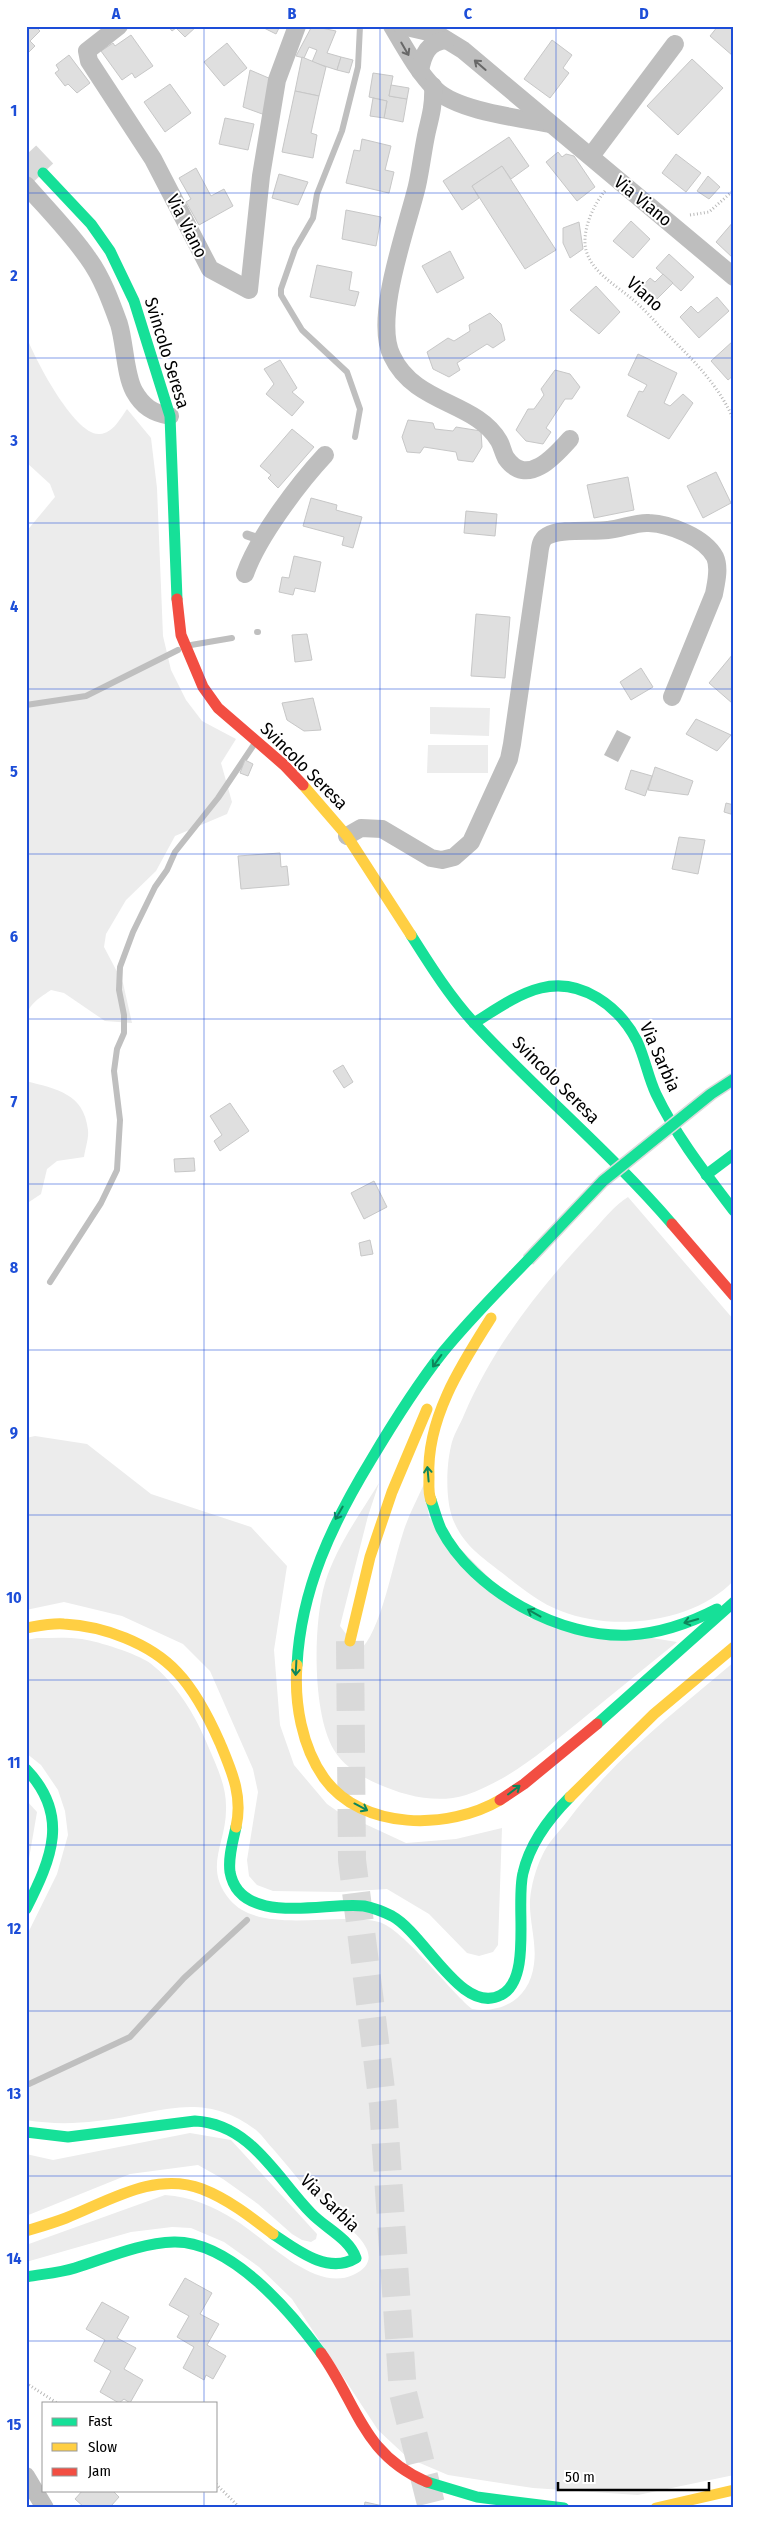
<svg xmlns="http://www.w3.org/2000/svg" width="760" height="2534" font-family="'Fira Sans Condensed',sans-serif">
	<style>
		.green { fill: #ececec }
		.water { fill: #bfbfbf }
		.lines { fill: none; stroke-linecap: round; stroke-linejoin: round }
		.stream { stroke: #bfbfbf; stroke-width: 6 }
		.building { fill: #dfdfdf; stroke: #c7c7c7 }
		.primary-tunnel { stroke: #d9d9d9; stroke-width: 28; stroke-dasharray: 28 14; stroke-linecap: butt }
		.highway-tunnel { stroke: #d9d9d9; stroke-width: 28; stroke-dasharray: 28 14; stroke-linecap: butt }
		.path { stroke: #b9b9b9; stroke-width: 3; stroke-dasharray: 1 2.5; stroke-linecap: butt }
		.lane { stroke: #bebebe; stroke-width: 9 }
		.street { stroke: #bebebe; stroke-width: 18 }
		.fast { stroke: #16e098; stroke-width: 11 }
		.slow { stroke: #ffcf43; stroke-width: 11 }
		.jam { stroke: #f24e42; stroke-width: 11 }
		.fast-bridge-casing { stroke: #dbdbdb; stroke-width: 14; stroke-linecap: butt }
		.fast-bridge { stroke: #16e098; stroke-width: 11 }
		.oneway { stroke: #686868 }
		.oneway2 { stroke: #0d865b }
		.grid { fill: none; stroke: #1d4ed8; stroke-width: 1; stroke-opacity: 0.55 }
		.labels { text-anchor: middle; dominant-baseline: central; stroke-width: 4; stroke-linejoin: round; paint-order: stroke }
		.street-label { font-size: 18px; fill: #000; stroke: #fff }
		.neatline { fill: none; stroke: #1d4ed8; stroke-width: 2 }
		.grid-label { font-size: 16px; text-anchor: middle; font-weight: bold; fill: #1d4ed8 }
	</style>
	<rect width="100%" height="100%" fill="#fff"/>
	<g class="green">
		<path d="M26,335c7,21 49,102 74,99 13,-1 20,-15 27,-25l24,29 6,50 6,148 8,34 15,30 16,21 34,18 -15,24 11,39 -5,12 -52,22 -19,35 -30,29 -20,34 -2,13 19,36 9,40 -27,-2 -41,-28 -13,-3c-10,7 -25,15 -24,29 0,8 3,11 -1,19v-506l29,-35 -5,-13 -24,-22z"/>
		<path d="M430,707l60,1 -1,28 -59,-2z"/>
		<path d="M428,745h60v28h-61z"/>
		<path d="M26,1081c30,8 58,12 62,49 1,8 -3,19 -4,27l-27,4 -10,8 -6,25 -15,10z"/>
		<path d="M628,1197l106,123v260c-39,43 -121,52 -173,31 -22,-8 -41,-24 -60,-39 -18,-14 -36,-26 -46,-48 -10,-19 -9,-57 -4,-78 2,-11 9,-21 13,-31 30,-70 78,-130 129,-184 11,-12 22,-26 35,-34z"/>
		<path d="M35,1436l52,8 64,50 100,33 36,39 -13,84 6,75 14,40 33,39 10,7 69,32 50,-4 46,-11 -4,117 -5,7 -14,4 -12,-3 -38,-39 -42,-25 -47,3 -67,-1 -16,-6 -8,-9 -2,-16 11,-68 -5,-23 -43,-98 -27,-27 -61,-28 -58,-14 -38,8v-172z"/>
		<path d="M379,1483l-11,33 -28,110 19,25c22,-18 34,-89 44,-118 5,-17 14,-33 21,-49l5,33 100,101 148,24c-32,26 -65,52 -97,79 -35,28 -70,59 -114,74 -29,9 -61,1 -88,-11 -16,-7 -35,-18 -44,-34 -22,-36 -21,-127 -9,-167 11,-36 35,-69 54,-100z"/>
		<path d="M37,1638c15,0 31,-1 45,1 18,3 53,14 68,24 26,20 46,53 58,83 9,21 19,41 18,64 0,34 -23,58 4,90 31,36 108,11 149,22 24,7 70,68 93,87 31,5 58,-11 62,-45 3,-21 -5,-43 -4,-64 1,-14 6,-32 12,-44 6,-14 18,-25 27,-37 46,-61 107,-108 165,-157v813l-96,20 -105,-7 -85,-13 -40,-17 -30,-28 -86,-131 -33,-32 -35,-25 -33,-14 -19,-1 -41,5 -105,30v-17l139,-50c26,2 48,11 70,25 30,18 80,73 118,55 37,-17 -1,-45 -18,-59 -24,-19 -41,-43 -61,-66 -6,-6 -11,-14 -18,-20 -55,-42 -99,-15 -159,-9 -24,3 -47,3 -71,-1v-183l31,-63 11,-39 -3,-24 -7,-21 -17,-25 -15,-12v-113z"/>
		<path d="M26,1800l11,12 -11,64z"/>
		<path d="M190,2133l41,7 86,94 -1,5 -5,3 -9,-2 -10,-6 -34,-30 -35,-25 -25,-14 -68,9 -104,42v-62l27,6z"/>
	</g>
	<path class="water" d="M617,730l14,7 -13,25 -14,-7z"/>
	<g class="lines">
		<g class="stream">
			<path d="M355,437l5,-28 -13,-37 -45,-42 -21,-35v-6l14,-40 18,-31 4,-24 25,-63 16,-64 2,-41"/>
			<path d="M257,632h1"/>
			<path d="M191,645l41,-7"/>
			<path d="M26,705l60,-9 92,-46"/>
			<path d="M50,1282l51,-79 16,-33 3,-50 -6,-49 3,-22 7,-16v-18l-5,-25 1,-23 13,-35 22,-45 12,-17 8,-18 43,-54 35,-52"/>
			<path d="M29,2084l101,-47 54,-59 63,-58"/>
		</g>
	</g>
	<g class="building">
		<path d="M26,26h9l5,5 -10,10 5,5 -9,9z"/>
		<path d="M168,26h29l-12,11 -9,-9 -4,3z"/>
		<path d="M260,26h20l-4,8z"/>
		<path d="M312,26l24,5 -9,22 14,4 -4,13 -25,-8 5,-12 -8,-3 -5,11 -8,-2z"/>
		<path d="M718,26h16l-1,30 -23,-20z"/>
		<path d="M131,35l22,31 -18,12 -3,-5 -10,7 -21,-29 12,-8 2,3z"/>
		<path d="M552,40l20,15 -9,13 6,5 -19,25 -26,-19z"/>
		<path d="M227,43l20,25 -23,18 -20,-24z"/>
		<path d="M69,55l21,28 -13,10 -9,-9 -3,2 -10,-13 4,-3 -3,-5z"/>
		<path d="M302,57l24,10 -7,29 -24,-5z"/>
		<path d="M341,57l12,3 -4,13 -12,-3z"/>
		<path d="M692,59l31,29 -45,47 -31,-29z"/>
		<path d="M250,70l21,9 -6,36 -22,-8z"/>
		<path d="M373,73l20,3 -4,20 18,3 -4,23 -19,-4 3,-17 -18,-4z"/>
		<path d="M170,84l21,29 -26,19 -21,-30z"/>
		<path d="M391,85l18,3 -2,11 -18,-3z"/>
		<path d="M295,91l24,5 -8,37 6,2 -4,23 -31,-6z"/>
		<path d="M373,98l14,3 -3,17 -14,-2z"/>
		<path d="M225,118l29,6 -6,26 -29,-6z"/>
		<path d="M509,137l20,29 -18,13 -9,-13 -30,20 7,12 -17,12 -19,-29z"/>
		<path d="M362,139l29,7 -6,24 9,2 -5,21 -43,-10 8,-33 6,1z"/>
		<path d="M558,152l4,5 4,-3 8,2 21,31 -18,14 -31,-39z"/>
		<path d="M676,154l25,19 -15,19 -24,-19z"/>
		<path d="M502,166l54,84 -31,19 -53,-83z"/>
		<path d="M196,168l15,28 13,-7 9,17 -34,19 -13,-23 5,-3 -12,-21z"/>
		<path d="M279,174l29,8 -10,23 -26,-7z"/>
		<path d="M708,176l12,11 -11,12 -12,-8z"/>
		<path d="M346,210l35,7 -5,29 -34,-7z"/>
		<path d="M631,221l19,18 -17,19 -20,-17z"/>
		<path d="M734,221v38l-18,-17z"/>
		<path d="M579,222l4,27 -13,9 -7,-15v-15z"/>
		<path d="M450,251l14,27 -27,15 -15,-27z"/>
		<path d="M669,254l25,23 -13,14 -25,-23z"/>
		<path d="M317,265l35,7 -3,18 10,2 -4,14 -45,-9z"/>
		<path d="M663,274l10,9 -22,22 -14,-13 13,-14 5,4z"/>
		<path d="M596,286l24,26 -21,22 -29,-24z"/>
		<path d="M717,297l12,14 -30,27 -19,-21 11,-11 7,7z"/>
		<path d="M490,313l11,11 4,16 -12,8 -6,-4 -30,19 3,7 -11,7 -16,-8 -6,-17 21,-14 6,3 16,-10 -1,-6z"/>
		<path d="M733,341l1,34 -6,5 -17,-19z"/>
		<path d="M638,354l39,19 -13,30 6,3 13,-12 10,9 -24,36 -42,-23 12,-25 4,1 4,-7 -19,-10z"/>
		<path d="M280,360l17,28 -5,4 12,10 -12,14 -26,-22 8,-10 -10,-15z"/>
		<path d="M555,370l15,4 10,13 -8,12h-7l-19,29 5,4 -8,12 -17,-3 -10,-11 12,-21h6l10,-14 -3,-6z"/>
		<path d="M408,420l25,3 2,6 18,2 3,-4 25,4 1,16 -9,15 -15,-2 -2,-8 -32,-5 -4,6 -13,-1 -5,-15z"/>
		<path d="M292,429l22,18 -36,41 -10,-10 3,-3 -11,-9z"/>
		<path d="M716,472l15,31 -28,15 -16,-32z"/>
		<path d="M628,477l6,33 -40,8 -7,-33z"/>
		<path d="M311,498l26,7 -1,5 26,7 -9,31 -11,-3 2,-8 -41,-11z"/>
		<path d="M466,511l31,3 -2,22 -31,-3z"/>
		<path d="M294,556l27,6 -6,30 -20,-4 -2,7 -14,-3 3,-15 7,1z"/>
		<path d="M476,614l34,3 -5,61 -34,-2z"/>
		<path d="M307,634l5,26 -17,2 -3,-27z"/>
		<path d="M733,654l1,47 -2,2 -23,-20z"/>
		<path d="M641,668l12,19 -22,13 -11,-18z"/>
		<path d="M313,698l8,32 -17,1 -17,-11 -5,-17z"/>
		<path d="M696,719l35,16 -14,16 -31,-17z"/>
		<path d="M245,760l8,4 -5,12 -8,-3z"/>
		<path d="M655,767l38,14 -5,14 -40,-5z"/>
		<path d="M631,770l21,6 -7,20 -20,-7z"/>
		<path d="M726,803l8,2v10l-10,-3z"/>
		<path d="M679,837l26,3 -7,34 -26,-5z"/>
		<path d="M280,853l1,14 6,-1 2,19 -48,4 -3,-33z"/>
		<path d="M343,1065l10,17 -9,6 -11,-17z"/>
		<path d="M230,1103l19,28 -29,20 -6,-10 8,-6 -12,-19z"/>
		<path d="M194,1158l1,13 -20,1 -1,-13z"/>
		<path d="M374,1181l13,26 -23,12 -13,-26z"/>
		<path d="M370,1240l3,14 -12,2 -2,-13z"/>
		<path d="M185,2278l27,15 -12,21 19,10 -12,21 19,11 -13,23 -7,-4 -2,5 -21,-12 11,-21 -17,-10 12,-21 -20,-11z"/>
		<path d="M102,2302l27,15 -12,21 19,10 -12,21 19,11 -13,23 -6,-4 -5,4 -19,-11 11,-21 -17,-10 11,-21 -19,-11z"/>
		<path d="M83,2490h29l7,7 -8,9 3,2h-29l-10,-9z"/>
		<path d="M365,2502l27,6h-28z"/>
	</g>
	<g class="lines">
		<path class="primary-tunnel" d="M26,155l17,18"/>
		<path class="highway-tunnel" d="M350,1641l2,219 31,245 20,288 29,115"/>
		<g class="path">
			<path d="M605,191c-11,13 -21,35 -20,53 2,25 29,40 46,54 11,9 21,20 30,30 28,28 58,56 73,93"/>
			<path d="M690,215l19,-3 25,-22"/>
			<path d="M26,2383l31,20"/>
			<path d="M216,2484l24,24"/>
		</g>
		<path class="lane" d="M247,535l15,5"/>
		<g class="street">
			<path d="M119,26l-32,25 2,10 64,98 57,110 39,21 12,-114 16,-96 20,-54"/>
			<path d="M392,26c13,22 26,46 44,64 22,21 84,28 114,34"/>
			<path d="M402,26l35,8 26,16 271,227"/>
			<path d="M420,71c3,-17 8,-29 26,-31"/>
			<path d="M433,86c1,17 -2,29 -6,45 -4,18 -6,37 -10,55 -10,42 -44,132 -25,170 23,49 84,45 107,85 3,5 4,12 7,17 21,30 49,-2 64,-19"/>
			<path d="M591,156l84,-112"/>
			<path d="M26,185c21,24 44,47 62,73 14,19 23,44 31,66 6,20 6,50 15,67 9,16 19,22 36,25"/>
			<path d="M245,574c13,-37 54,-91 80,-119"/>
			<path d="M347,836l14,-8 21,1 49,29 11,2 12,-3 17,-15 38,-83 3,-15 27,-188c1,-8 1,-16 8,-20 14,-8 45,-4 61,-6 13,-1 28,-8 41,-7 21,1 55,14 66,34 5,11 1,26 -1,37l-42,103"/>
			<path d="M26,2476l19,32"/>
		</g>
		<g class="fast">
			<path d="M43,173l48,51 19,27 24,50 36,115 7,183"/>
			<path d="M411,935c19,30 39,62 64,89 64,69 136,129 197,200"/>
			<path d="M474,1023c21,-13 43,-29 67,-35 40,-10 78,18 96,53 8,17 11,36 19,53 20,42 50,80 78,117"/>
			<path d="M706,1175l28,-21"/>
			<path d="M431,1500c3,9 6,20 10,29 32,62 120,110 189,106 31,-2 60,-12 87,-26"/>
			<path d="M297,1665c4,-76 35,-141 74,-205 22,-37 45,-74 72,-108 26,-32 56,-62 85,-92"/>
			<path d="M597,1724l137,-122"/>
			<path d="M26,1769c44,46 26,89 0,140"/>
			<path d="M236,1827c-3,14 -8,30 -6,45 10,56 97,29 134,34 10,2 20,6 28,10 33,18 70,100 109,79 32,-16 14,-91 22,-122 7,-30 25,-54 47,-76"/>
			<path d="M26,2132l42,5 127,-16c56,3 81,56 116,92 14,15 38,25 45,45 -28,17 -59,-8 -83,-24"/>
			<path d="M26,2277c16,-3 33,-4 49,-9 32,-10 65,-25 99,-26 57,-1 116,69 147,111"/>
			<path d="M427,2482l50,15 87,11"/>
		</g>
		<g class="slow">
			<path d="M303,785l44,51 64,99"/>
			<path d="M431,1500c-3,-7 -2,-15 -2,-23 -3,-58 32,-112 62,-159"/>
			<path d="M26,1628c12,-2 25,-5 38,-4 39,2 86,19 113,48 19,20 32,46 43,71 12,29 23,53 16,84"/>
			<path d="M350,1641l20,-84 22,-65 35,-83"/>
			<path d="M297,1665c-3,38 5,82 27,113 38,53 125,52 176,22"/>
			<path d="M570,1797l84,-83 80,-67"/>
			<path d="M26,2231c13,-4 27,-8 40,-13 43,-17 89,-47 136,-29 26,10 49,28 71,45"/>
			<path d="M656,2508l78,-18"/>
		</g>
		<g class="jam">
			<path d="M177,599l4,36 22,52 15,21 66,57 19,20"/>
			<path d="M672,1224l62,72"/>
			<path d="M500,1800l24,-16 73,-60"/>
			<path d="M321,2353c37,52 41,101 106,129"/>
		</g>
		<g class="fast-bridge-casing">
			<path id="fast-bridge" d="M528,1260l75,-79 108,-87 23,-15"/>
		</g>
		<use href="#fast-bridge" class="fast-bridge"/>
	</g>
	<defs><path id="oneway-shaft" d="M-6 0H5M1.5-3L5.5 0L1.5 3" fill="none" stroke-width="1.6" stroke-linecap="round" stroke-linejoin="round" transform="scale(1.25)"/></defs>
	<g class="oneway">
		<use href="#oneway-shaft" transform="translate(405 49) rotate(60)"/>
		<use href="#oneway-shaft" transform="translate(480 65) rotate(-139)"/>
	</g>
	<g class="oneway2">
		<use href="#oneway-shaft" transform="translate(437 1361) rotate(126)"/>
		<use href="#oneway-shaft" transform="translate(428 1474) rotate(-95)"/>
		<use href="#oneway-shaft" transform="translate(339 1513) rotate(120)"/>
		<use href="#oneway-shaft" transform="translate(534 1613) rotate(-151)"/>
		<use href="#oneway-shaft" transform="translate(691 1621) rotate(164)"/>
		<use href="#oneway-shaft" transform="translate(296 1668) rotate(93)"/>
		<use href="#oneway-shaft" transform="translate(514 1790) rotate(-37)"/>
		<use href="#oneway-shaft" transform="translate(361 1807) rotate(28)"/>
	</g>
	<path class="grid" d="M204,26v2377M380,26v2482M556,26v2482M26,193h708M26,358h708M26,523h708M26,689h708M26,854h708M26,1019h708M26,1184h708M26,1350h708M26,1515h708M26,1680h708M26,1845h708M26,2011h708M26,2176h708M26,2341h708M204,2490v18"/>
	<g class="labels">
		<g class="street-label">
			<text transform="translate(643 201) rotate(39)">Via Viano</text>
			<text transform="translate(187 226) rotate(63)">Via Viano</text>
			<text transform="translate(645 294) rotate(42)">Viano</text>
			<text transform="translate(167 353) rotate(73)">Svincolo Seresa</text>
			<text transform="translate(304 766) rotate(45)">Svincolo Seresa</text>
			<text transform="translate(660 1057) rotate(66)">Via Sarbia</text>
			<text transform="translate(556 1080) rotate(45)">Svincolo Seresa</text>
			<text transform="translate(330 2203) rotate(44)">Via Sarbia</text>
		</g>
	</g>
	<rect width="760" height="2534" fill="none" stroke="#ffffff" stroke-width="55"/>
	<rect x="42" y="2402" width="175" height="90" fill="#ffffff" stroke="#999999"/>
	<rect x="52" y="2418" width="25" height="8" fill="#16e098" stroke="#999999"/>
	<text x="88" y="2426" font-size="15" fill="#000000">Fast</text>
	<rect x="52" y="2443" width="25" height="8" fill="#ffcf43" stroke="#999999"/>
	<text x="88" y="2452" font-size="15" fill="#000000">Slow</text>
	<rect x="52" y="2468" width="25" height="8" fill="#f24e42" stroke="#999999"/>
	<text x="88" y="2476" font-size="15" fill="#000000">Jam</text>
	<path d="M558 2482v8h151v-8" fill="none" stroke="#000000" stroke-width="2.5"/>
	<text x="565" y="2482" font-size="15" fill="#000000" stroke="#ffffff" stroke-width="4" paint-order="stroke">50 m</text>
	<rect x="28" y="28" width="704" height="2478" class="neatline"/>
	<g class="grid-label">
		<text x="116" y="19">A</text>
		<text x="292" y="19">B</text>
		<text x="468" y="19">C</text>
		<text x="644" y="19">D</text>
		<text x="14" y="116">1</text>
		<text x="14" y="281">2</text>
		<text x="14" y="446">3</text>
		<text x="14" y="612">4</text>
		<text x="14" y="777">5</text>
		<text x="14" y="942">6</text>
		<text x="14" y="1107">7</text>
		<text x="14" y="1273">8</text>
		<text x="14" y="1438">9</text>
		<text x="14" y="1603">10</text>
		<text x="14" y="1768">11</text>
		<text x="14" y="1934">12</text>
		<text x="14" y="2099">13</text>
		<text x="14" y="2264">14</text>
		<text x="14" y="2430">15</text>
	</g>
</svg>
